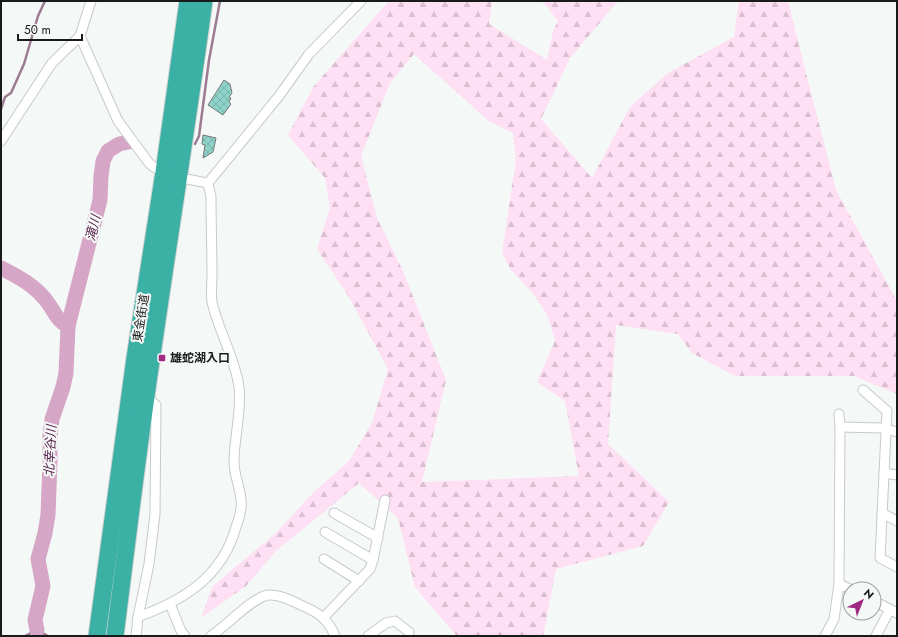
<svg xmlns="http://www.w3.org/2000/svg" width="898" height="637" font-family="Jost,'Noto Sans JP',sans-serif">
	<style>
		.forest { fill: url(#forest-firs); fill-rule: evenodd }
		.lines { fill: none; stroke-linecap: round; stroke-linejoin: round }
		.stream { stroke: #9d7c92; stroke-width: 2.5 }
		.river { stroke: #d6a6c6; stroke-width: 15 }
		.building { fill: url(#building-cross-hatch); stroke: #767a79 }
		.street-casing { stroke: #c6cac9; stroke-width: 11 }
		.highway-casing { stroke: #d1d1d1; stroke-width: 19 }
		.street { stroke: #fff; stroke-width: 9 }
		.highway { stroke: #3bb0a5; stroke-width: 17 }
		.poi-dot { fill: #9f2983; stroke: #f4f8f7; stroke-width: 1.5 }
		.labels { text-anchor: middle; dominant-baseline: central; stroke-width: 4; stroke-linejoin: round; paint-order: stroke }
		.street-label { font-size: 12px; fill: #191a1a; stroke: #f4f8f7 }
		.poi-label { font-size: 12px; font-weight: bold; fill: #191a1a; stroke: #f4f8f7; text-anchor: start }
		.water-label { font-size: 13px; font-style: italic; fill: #551c46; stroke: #f4f8f7 }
	</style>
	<defs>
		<pattern id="forest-firs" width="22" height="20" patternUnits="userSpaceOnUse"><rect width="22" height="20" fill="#fedff3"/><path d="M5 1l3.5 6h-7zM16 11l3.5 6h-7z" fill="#d9bfd0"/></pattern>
		<pattern id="building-cross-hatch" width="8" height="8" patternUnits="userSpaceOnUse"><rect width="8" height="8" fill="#8ed3ca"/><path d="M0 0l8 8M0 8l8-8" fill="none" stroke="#7ab5ad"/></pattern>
	</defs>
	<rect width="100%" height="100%" fill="#f4f8f7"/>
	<path class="forest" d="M389,1h103l-3,23 58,36 6,-29 5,-10 -14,-18 -5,-2h79l-48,57 -29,61 51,59 38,-71 38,-34 66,-36 5,-36h49l19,76 29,113 61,111v93l-43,-18h-119l-43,-23 -14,-19 -62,-9 -8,119 61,58 -26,44 -87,23 -13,67h-86l-42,-49 -17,-69 -39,-35 -83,68 -30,35 -45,32 11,-31 65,-55 37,-40 35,-31 23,-38 16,-54 -39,-72 -32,-48 13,-41 -5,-30 -37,-43 26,-49zM414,54l76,68 23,11 3,26 -14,94 9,17 20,21 16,23 8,27 -18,41 28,19 14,75 -157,6 24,-102 -43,-109 -26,-53 -16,-62 29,-73z"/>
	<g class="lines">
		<g class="stream">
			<path d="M1,109l4,-12 6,-4 13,-29 14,-48 7,-15"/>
			<path d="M195,144l4,-8 10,-76 11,-59"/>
			<path d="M25,636l12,-6 11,6"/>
		</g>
		<g class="river">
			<path d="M1,268c18,9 35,18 47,35 7,9 9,18 20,23"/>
			<path d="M37,630l-2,-10 8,-34 -5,-27 7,-26 3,-18 2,-53v-26l2,-17 11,-32 3,-14 2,-47 32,-126 1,-24 2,-15 5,-10 11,-7 10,-2"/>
		</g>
	</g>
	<g class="building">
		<path d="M224,80l6,4 2,9 -3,4 2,1 -2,4 2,2 -8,11 -15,-10z"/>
		<path d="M203,135l13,3 -3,14 -10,6 2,-13 -3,-1z"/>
	</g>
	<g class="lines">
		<g class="street-casing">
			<g id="street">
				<path d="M80,36l38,85 31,42c14,14 40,16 59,20"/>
				<path d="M1,141l51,-78 28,-27 11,-35"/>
				<path d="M208,183l71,-87 30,-42 52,-53"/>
				<path d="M863,390l24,21 -7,147 17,9"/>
				<path d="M840,427l42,1 15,4"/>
				<path d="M884,473l13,2"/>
				<path d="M334,513l44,25"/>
				<path d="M882,513l15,8"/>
				<path d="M325,532l48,28"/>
				<path d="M324,559l35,22"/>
				<path d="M839,584l11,5"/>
				<path d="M874,601l23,12"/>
				<path d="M170,604l11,27 4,5"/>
				<path d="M138,617c46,-17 84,-40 98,-90 3,-8 6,-18 5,-27 -1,-13 -7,-25 -7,-38 0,-25 8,-51 5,-75 -4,-29 -19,-53 -26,-81 -3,-9 -1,-21 -1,-30 0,-26 -1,-52 -1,-79l-3,-14"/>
				<path d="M324,617l46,-48 3,-9 12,-60"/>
				<path d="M136,636l2,-19 11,-53 6,-50 1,-109 -10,-9"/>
				<path d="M211,636c14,-9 42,-39 57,-41 12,-1 24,6 35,11 16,7 25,13 32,30"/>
				<path d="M368,636l18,-13 9,-2 14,11"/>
				<path d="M825,636l9,-17 5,-35 1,-157 -1,-13"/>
				<path d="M876,636l14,-27"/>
			</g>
		</g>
		<g class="highway-casing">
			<g id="highway">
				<path d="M97,636l38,-278 29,-186 24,-171"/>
				<path d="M115,636c12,-94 23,-188 37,-281 17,-118 36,-236 52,-354"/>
			</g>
		</g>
		<use href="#street" class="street"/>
		<use href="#highway" class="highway"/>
	</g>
	<rect class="poi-dot" x="158" y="354" width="8" height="8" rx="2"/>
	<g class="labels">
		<g class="street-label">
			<text transform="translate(141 318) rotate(-81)">東金街道</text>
		</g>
		<g class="poi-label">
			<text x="170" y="358">雄蛇湖入口</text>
		</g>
		<g class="water-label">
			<text transform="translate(93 228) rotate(-76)">滝川</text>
			<text transform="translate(50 451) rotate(-87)">北幸谷川</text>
		</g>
	</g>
	<rect width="898" height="637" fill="none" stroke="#191a1a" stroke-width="4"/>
	<g transform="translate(862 601) rotate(43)"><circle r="19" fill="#f4f8f7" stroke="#9c9f9f"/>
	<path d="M0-3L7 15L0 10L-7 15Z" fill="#9f2983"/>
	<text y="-6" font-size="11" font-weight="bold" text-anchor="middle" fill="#191a1a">N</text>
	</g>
	<path d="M18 34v6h64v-6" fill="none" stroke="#191a1a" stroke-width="2"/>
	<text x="24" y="34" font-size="12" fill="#191a1a" stroke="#f4f8f7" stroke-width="3" paint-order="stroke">50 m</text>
</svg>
